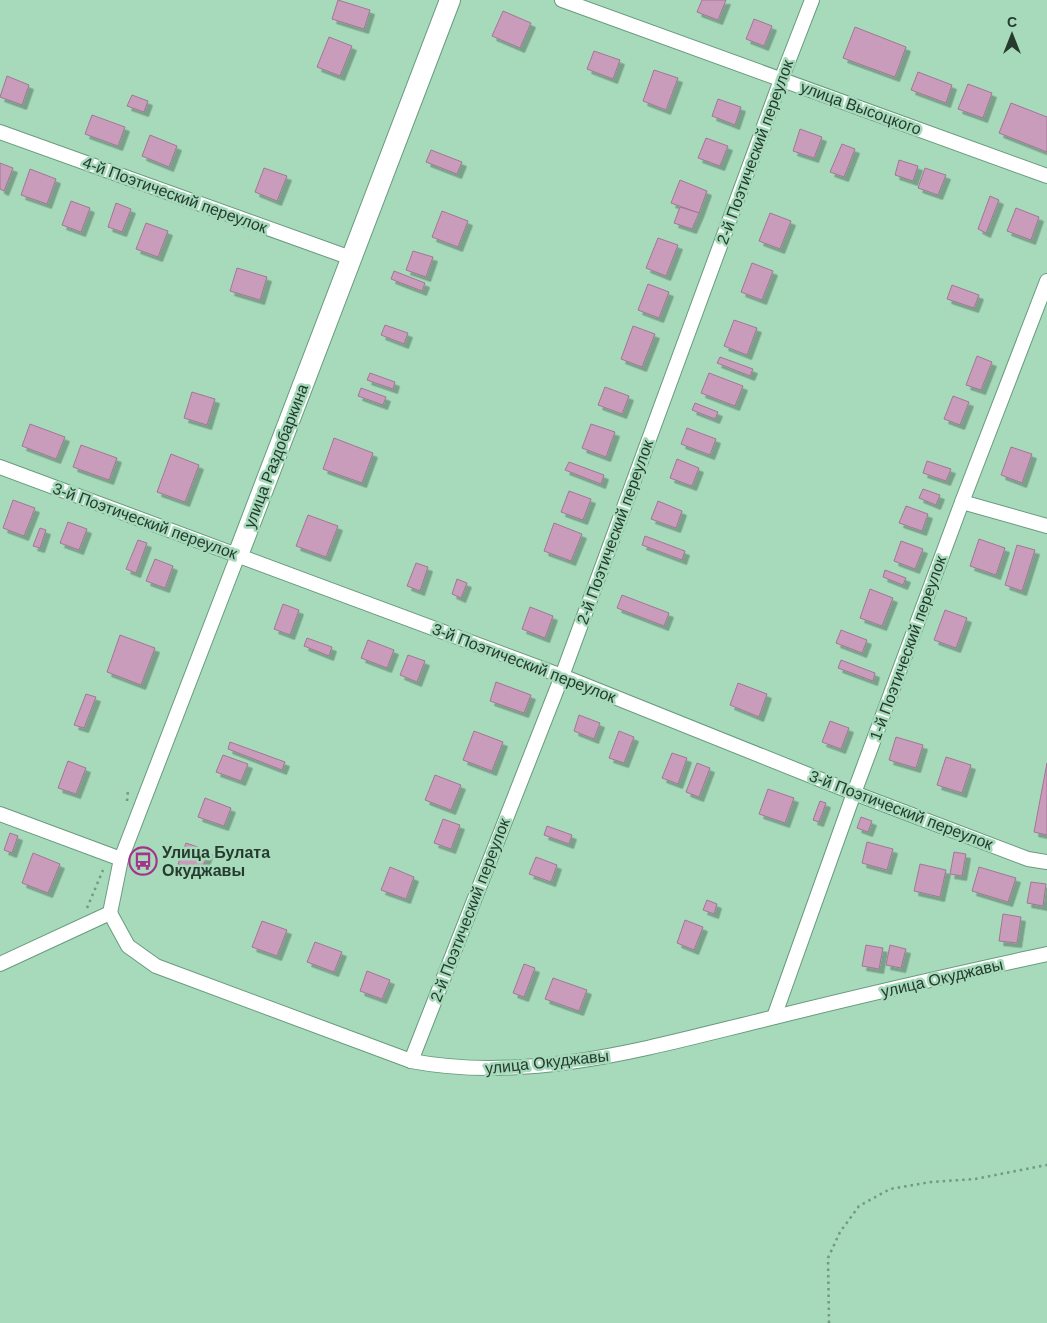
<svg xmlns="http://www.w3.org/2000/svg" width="1047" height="1323" font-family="Arial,sans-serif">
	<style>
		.building { fill: #ca9cbb; stroke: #a27694; filter: url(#shadow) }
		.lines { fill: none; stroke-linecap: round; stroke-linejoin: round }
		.street-casing { stroke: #689b7e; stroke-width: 16 }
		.secondary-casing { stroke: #689b7e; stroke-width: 22 }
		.path { stroke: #729982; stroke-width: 2.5; stroke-dasharray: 2.5 4; stroke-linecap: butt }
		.street { stroke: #fff; stroke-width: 14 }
		.secondary { stroke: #fff; stroke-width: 20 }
		.labels { text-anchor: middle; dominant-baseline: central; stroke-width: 5; stroke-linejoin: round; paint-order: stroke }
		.street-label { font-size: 16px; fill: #263b2f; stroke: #a6dabb }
		.poi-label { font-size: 16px; font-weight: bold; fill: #263b2f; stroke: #a6dabb; text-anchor: start }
	</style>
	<defs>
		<filter id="shadow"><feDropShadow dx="4.5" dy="4.5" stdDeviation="0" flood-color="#0004"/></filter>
	</defs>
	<rect width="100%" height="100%" fill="#a6dabb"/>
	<g class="building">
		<path d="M338,0l32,10 -6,19 -32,-10z"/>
		<path d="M702,0h24l-8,20 -21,-8z"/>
		<path d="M503,11l28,12 -11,25 -28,-12z"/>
		<path d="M754,19l18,7 -8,20 -18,-7z"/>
		<path d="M855,27l51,20 -11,30 -52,-19z"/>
		<path d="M329,37l23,9 -12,30 -23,-9z"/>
		<path d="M594,51l26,9 -7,19 -26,-10z"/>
		<path d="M654,70l24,8 -12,32 -23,-9z"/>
		<path d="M918,72l34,13 -6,18 -35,-13z"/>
		<path d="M7,76l22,9 -7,20 -22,-8z"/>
		<path d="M968,84l24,9 -9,25 -25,-9z"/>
		<path d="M132,95l16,6 -4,11 -17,-6z"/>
		<path d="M718,99l23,8 -6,18 -23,-9z"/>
		<path d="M1011,103l36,14v35l-48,-19z"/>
		<path d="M92,115l33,12 -7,19 -33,-12z"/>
		<path d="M800,129l22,8 -8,21 -21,-7z"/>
		<path d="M150,135l27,11 -8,21 -27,-11z"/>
		<path d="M706,138l22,8 -8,20 -22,-8z"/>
		<path d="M842,144l13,5 -11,28 -14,-5z"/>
		<path d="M431,150l31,12 -5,12 -31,-12z"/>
		<path d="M899,160l19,6 -5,15 -18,-6z"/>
		<path d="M0,163l13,5 -9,23 -4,-2z"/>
		<path d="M264,168l23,8 -10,25 -22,-9z"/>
		<path d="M925,168l21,7 -8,20 -20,-7z"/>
		<path d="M30,169l26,10 -9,25 -26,-9z"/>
		<path d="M680,180l27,11 -8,22 -28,-10z"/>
		<path d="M990,196l9,4 -13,33 -8,-4z"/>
		<path d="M71,201l19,7 -9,24 -19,-7z"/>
		<path d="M116,203l15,6 -9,23 -14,-5z"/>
		<path d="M680,207l19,6 -7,16 -18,-6z"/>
		<path d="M1016,208l23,9 -8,23 -24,-9z"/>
		<path d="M442,211l26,10 -10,26 -26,-10z"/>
		<path d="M770,213l21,8 -11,28 -21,-8z"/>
		<path d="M146,223l22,8 -10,26 -22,-8z"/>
		<path d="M658,238l20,7 -12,31 -20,-8z"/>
		<path d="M413,251l20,6 -7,20 -20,-7z"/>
		<path d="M752,263l21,8 -11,29 -21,-8z"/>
		<path d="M237,268l30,9 -7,23 -30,-9z"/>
		<path d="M394,271l31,12 -3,8 -31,-12z"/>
		<path d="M648,284l21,8 -10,26 -21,-8z"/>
		<path d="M952,285l27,10 -5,13 -27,-9z"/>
		<path d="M734,320l23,8 -10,27 -23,-9z"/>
		<path d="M385,325l23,8 -4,11 -23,-9z"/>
		<path d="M633,326l22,8 -13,33 -21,-8z"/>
		<path d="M977,356l15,6 -11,28 -15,-5z"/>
		<path d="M720,357l33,12 -3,7 -33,-13z"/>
		<path d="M370,373l25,9 -2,7 -26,-9z"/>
		<path d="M709,373l34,13 -8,20 -34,-13z"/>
		<path d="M605,387l24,9 -7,18 -24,-9z"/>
		<path d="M361,388l25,9 -3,8 -25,-9z"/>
		<path d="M192,392l23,7 -8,26 -23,-7z"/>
		<path d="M953,396l16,6 -9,23 -16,-6z"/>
		<path d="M695,403l23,9 -3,7 -23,-9z"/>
		<path d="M30,424l35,13 -9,22 -34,-13z"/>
		<path d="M591,424l24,8 -9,25 -24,-9z"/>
		<path d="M687,428l29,11 -6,16 -29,-11z"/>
		<path d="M334,438l39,15 -11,30 -39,-14z"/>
		<path d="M81,445l36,13 -8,22 -36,-13z"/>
		<path d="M1011,447l21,7 -10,29 -21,-8z"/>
		<path d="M171,454l28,11 -14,37 -28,-10z"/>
		<path d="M677,459l22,9 -7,18 -22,-8z"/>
		<path d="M927,461l24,8 -5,12 -23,-8z"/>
		<path d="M569,462l35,13 -3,9 -36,-14z"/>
		<path d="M923,489l17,6 -4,10 -17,-7z"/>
		<path d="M569,491l22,8 -8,21 -22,-8z"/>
		<path d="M13,500l22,8 -11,28 -21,-8z"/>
		<path d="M658,501l24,10 -6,17 -25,-9z"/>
		<path d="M906,506l22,8 -6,17 -23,-8z"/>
		<path d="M308,515l30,11 -12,31 -30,-11z"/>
		<path d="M68,522l19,7 -8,21 -19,-7z"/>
		<path d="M554,523l28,11 -11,27 -27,-10z"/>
		<path d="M40,528l6,2 -6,18 -7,-2z"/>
		<path d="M645,536l40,15 -3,9 -40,-15z"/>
		<path d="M979,539l26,9 -9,27 -26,-9z"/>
		<path d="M138,540l9,3 -11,30 -10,-4z"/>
		<path d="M901,541l22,8 -8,20 -21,-8z"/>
		<path d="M1017,545l18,5 -13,41 -17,-6z"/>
		<path d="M155,559l18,7 -8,22 -19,-7z"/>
		<path d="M416,563l12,4 -8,24 -13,-5z"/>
		<path d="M885,570l21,8 -3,7 -20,-8z"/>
		<path d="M457,579l10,4 -6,15 -9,-4z"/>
		<path d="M870,589l23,9 -11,28 -22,-8z"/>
		<path d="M622,595l47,18 -5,13 -47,-18z"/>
		<path d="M283,604l16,6 -9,25 -16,-6z"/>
		<path d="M530,607l23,9 -8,22 -23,-9z"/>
		<path d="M945,610l22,8 -11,30 -22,-8z"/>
		<path d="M841,630l26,10 -5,13 -26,-10z"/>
		<path d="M120,635l35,13 -14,37 -34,-13z"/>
		<path d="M307,638l25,9 -3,9 -25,-10z"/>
		<path d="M368,640l26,10 -7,18 -26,-10z"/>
		<path d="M408,655l17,6 -8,21 -17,-7z"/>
		<path d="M841,660l34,13 -2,8 -35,-13z"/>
		<path d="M496,682l35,13 -7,18 -34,-12z"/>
		<path d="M738,683l29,11 -8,23 -29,-12z"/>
		<path d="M86,694l10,3 -12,31 -10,-3z"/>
		<path d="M579,715l21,8 -6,16 -20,-8z"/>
		<path d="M830,721l19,7 -8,21 -19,-7z"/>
		<path d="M474,731l29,11 -11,29 -29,-11z"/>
		<path d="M619,731l15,6 -10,26 -15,-5z"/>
		<path d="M896,737l27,8 -7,23 -27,-8z"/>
		<path d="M230,742l55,20 -3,8 -54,-21z"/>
		<path d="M672,753l15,5 -9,26 -16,-6z"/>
		<path d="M223,755l25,9 -7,17 -25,-9z"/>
		<path d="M946,757l25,8 -9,28 -25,-8z"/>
		<path d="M68,761l18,7 -10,26 -18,-6z"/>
		<path d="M697,763l13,5 -11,29 -13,-5z"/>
		<path d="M1047,763v72l-13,-3z"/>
		<path d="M435,775l26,10 -10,25 -26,-10z"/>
		<path d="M768,789l26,9 -9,25 -26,-9z"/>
		<path d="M205,798l26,10 -7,18 -26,-9z"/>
		<path d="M820,801l6,2 -7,19 -6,-2z"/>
		<path d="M861,817l11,4 -4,11 -11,-4z"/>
		<path d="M443,819l17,6 -9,24 -17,-6z"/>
		<path d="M547,826l25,9 -3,9 -25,-9z"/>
		<path d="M10,833l8,3 -6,17 -8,-3z"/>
		<path d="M867,842l26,7 -6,21 -25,-7z"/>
		<path d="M186,843l23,8 -8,21 -23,-8z"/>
		<path d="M954,852l12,2 -4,22 -12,-2z"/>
		<path d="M33,853l27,11 -12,29 -26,-10z"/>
		<path d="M536,857l21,8 -6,17 -22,-8z"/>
		<path d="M920,864l26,6 -6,27 -26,-6z"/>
		<path d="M390,867l24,10 -8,22 -25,-9z"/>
		<path d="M979,867l37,11 -8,24 -36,-11z"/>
		<path d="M1031,882l15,2 -3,22 -16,-3z"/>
		<path d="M707,900l10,4 -3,10 -11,-4z"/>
		<path d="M1003,914l18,3 -4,26 -18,-2z"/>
		<path d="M685,920l18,7 -9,23 -17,-7z"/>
		<path d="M262,921l25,9 -10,26 -25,-9z"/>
		<path d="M315,942l27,10 -8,20 -27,-10z"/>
		<path d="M866,945l17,3 -4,21 -17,-3z"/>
		<path d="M890,945l16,4 -5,19 -15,-3z"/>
		<path d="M524,964l11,4 -11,29 -11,-4z"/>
		<path d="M367,971l23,9 -8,19 -22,-8z"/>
		<path d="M553,978l34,12 -8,21 -34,-12z"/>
	</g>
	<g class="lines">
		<g class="street-casing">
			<g id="street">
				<path d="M562,0l485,176"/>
				<path d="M0,132l351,126"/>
				<path d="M0,467l562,209 292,117 174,66 19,3"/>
				<path d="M962,502l85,24"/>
				<path d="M0,814l121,45"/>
				<path d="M110,913l18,33 28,20 255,95c122,23 243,-15 360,-43 92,-23 184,-44 276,-64"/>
				<path d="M110,913l11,-54 117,-304"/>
				<path d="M0,964l110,-51"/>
				<path d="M774,1017l80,-224 108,-291 85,-221"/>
				<path d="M411,1061l151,-385 219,-596 31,-80"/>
			</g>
		</g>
		<g class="secondary-casing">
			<path id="secondary" d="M238,555l212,-555"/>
		</g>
		<g class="path">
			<path d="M127,801l1,-11"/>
			<path d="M87,908l16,-38"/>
			<path d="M829,1323l-1,-65 12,-26 19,-26 31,-17 41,-7 44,-3 72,-14"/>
		</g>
		<use href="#street" class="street"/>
		<use href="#secondary" class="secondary"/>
	</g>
	<defs>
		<g id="bus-ring" transform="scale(1.4375)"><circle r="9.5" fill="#a6dabb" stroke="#a6328b" stroke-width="1.5"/><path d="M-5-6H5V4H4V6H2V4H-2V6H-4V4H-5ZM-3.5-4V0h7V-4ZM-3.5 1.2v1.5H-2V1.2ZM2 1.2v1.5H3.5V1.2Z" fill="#a6328b"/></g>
	</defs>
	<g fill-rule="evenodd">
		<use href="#bus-ring" x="143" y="861"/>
	</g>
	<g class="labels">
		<g class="street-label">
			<text transform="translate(861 108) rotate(20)">улица Высоцкого</text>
			<text transform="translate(755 152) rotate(-70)">2-й Поэтический переулок</text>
			<text transform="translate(175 195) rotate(20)">4-й Поэтический переулок</text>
			<text transform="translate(276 456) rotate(-69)">улица Раздобаркина</text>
			<text transform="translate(145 521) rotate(20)">3-й Поэтический переулок</text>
			<text transform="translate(615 532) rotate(-70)">2-й Поэтический переулок</text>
			<text transform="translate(908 648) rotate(-70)">1-й Поэтический переулок</text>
			<text transform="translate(524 663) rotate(21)">3-й Поэтический переулок</text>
			<text transform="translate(901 810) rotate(21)">3-й Поэтический переулок</text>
			<text transform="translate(470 910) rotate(-69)">2-й Поэтический переулок</text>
			<text transform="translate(942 978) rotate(-13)">улица Окуджавы</text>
			<text transform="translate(547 1062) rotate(-6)">улица Окуджавы</text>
		</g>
		<g class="poi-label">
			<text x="162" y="852">Улица Булата<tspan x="162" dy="18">Окуджавы</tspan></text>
		</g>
	</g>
	<g transform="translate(1012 35)" stroke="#a6dabb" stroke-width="4" paint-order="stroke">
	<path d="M0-4L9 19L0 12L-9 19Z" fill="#263b2f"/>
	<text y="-8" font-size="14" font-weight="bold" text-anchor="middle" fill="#263b2f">С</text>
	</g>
</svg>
